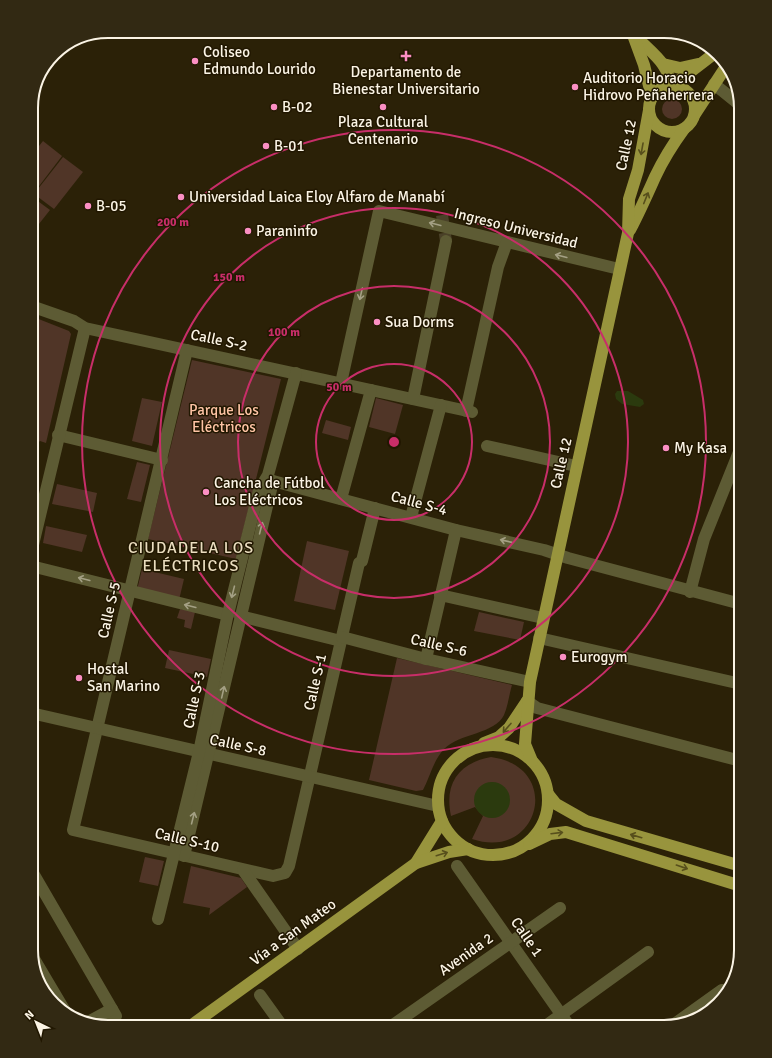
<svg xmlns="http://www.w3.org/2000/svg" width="772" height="1058" font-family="Signika,sans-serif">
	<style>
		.green { fill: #503527 }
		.water { fill: #2b3a0e }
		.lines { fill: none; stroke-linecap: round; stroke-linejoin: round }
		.minor-tunnel { stroke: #4a4128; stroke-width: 12; stroke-dasharray: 12 6; stroke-linecap: butt }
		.minor { stroke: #5d5b34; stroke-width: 12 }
		.major { stroke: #98943d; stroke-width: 12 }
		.oneway { stroke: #574f1c }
		.oneway2 { stroke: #a4a084 }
		.ring { fill: none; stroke: #c82e69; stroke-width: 2 }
		.poi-dot { fill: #fb8fc3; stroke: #211701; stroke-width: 1.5 }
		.labels { text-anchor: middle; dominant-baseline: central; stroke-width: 3; stroke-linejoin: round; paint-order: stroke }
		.poi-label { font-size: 15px; fill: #fbf4e5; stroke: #211701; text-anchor: start }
		.street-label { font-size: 15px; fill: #fbf4e5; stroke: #211701 }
		.park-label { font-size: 15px; fill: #fec4a5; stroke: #211701 }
		.neighbourhood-label { font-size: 16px; letter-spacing: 1px; fill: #eaddbf; stroke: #211701 }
		.rim { fill: none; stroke: #fbf4e5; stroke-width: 2 }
		.centre { fill: #c82e69; stroke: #211701; stroke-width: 2 }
		.ring-label { font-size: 12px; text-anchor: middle; font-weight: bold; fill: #c82e69; stroke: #211701; stroke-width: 3; stroke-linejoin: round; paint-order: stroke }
	</style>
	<rect width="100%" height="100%" fill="#2b2107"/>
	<g class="green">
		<circle cx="672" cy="109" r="10"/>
		<path d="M43,141l19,15 -29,38 -2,-2v-36z"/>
		<path d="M63,157l20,15 -29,37 -20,-15z"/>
		<path d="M31,196l19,14 -15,19 -4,-3z"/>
		<path d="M31,316l38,15 2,3 -25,109 -6,-2 -9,8z"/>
		<path d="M192,360l89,19 -45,180 -88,-20z"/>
		<path d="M142,398l20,4 -10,44 -20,-5z"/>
		<path d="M376,398l27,7 -8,29 -26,-7z"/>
		<path d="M326,420l25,7 -3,13 -26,-7z"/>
		<path d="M137,462l13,3 -9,37 -14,-3z"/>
		<path d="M57,484l40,9 -4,19 -41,-8z"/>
		<path d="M46,526l41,9 -5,17 -39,-9z"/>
		<path d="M307,541l42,10 -14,59 -41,-9z"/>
		<path d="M142,569l42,10 -5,21 -42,-10z"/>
		<path d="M180,609l15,3 -4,17 -7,-2 1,-7 -8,-2z"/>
		<path d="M479,612l45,10 -4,18 -46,-9z"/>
		<path d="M169,650l42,9 -4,18 -42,-9z"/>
		<path d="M397,658l115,27c-3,10 -4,21 -8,30 -9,19 -44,18 -60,34 -11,12 -14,28 -21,41l-7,1 -47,-11z"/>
		<path d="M491,757c73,10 48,105 -19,82l11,-23 -8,-9 -24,9c-7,-33 8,-53 40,-59z"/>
		<path d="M145,857l19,4 -6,25 -19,-4z"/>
		<path d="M191,866l50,12 6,9 -38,28 1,-7 -27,-5z"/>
	</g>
	<g class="water">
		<path d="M617,391h11l15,9 1,4 -4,3 -18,-3 -6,-5 -1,-5z"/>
		<circle cx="492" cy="800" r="18"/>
	</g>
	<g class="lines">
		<path class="minor-tunnel" d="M442,215l4,26"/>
		<g class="minor">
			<path d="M714,84l26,21"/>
			<path d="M31,306l43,15 11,7 387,84"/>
			<path d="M187,350l-114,480 200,46 12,-3 4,-7 70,-303 3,-2 13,-53"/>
			<path d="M341,383l38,-172 240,58"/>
			<path d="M413,399l33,-158"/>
			<path d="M466,411l32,-144 9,-25"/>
			<path d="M58,435l104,25"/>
			<path d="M487,446l89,20"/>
			<path d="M273,481l183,49 88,20 24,8 173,46"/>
			<path d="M341,499l30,-109"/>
			<path d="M411,517l30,-112"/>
			<path d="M31,553l54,-225"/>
			<path d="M31,566l197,49"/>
			<path d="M690,592l14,-53 37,-92"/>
			<path d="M440,595l103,23"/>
			<path d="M240,616l101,25"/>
			<path d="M342,637l84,22 104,23"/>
			<path d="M539,638l202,46"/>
			<path d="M426,659l30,-129"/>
			<path d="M527,701l10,7 204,53"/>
			<path d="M31,713l407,93"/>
			<path d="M184,856l89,-375"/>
			<path d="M457,866l113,161"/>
			<path d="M243,870l55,79"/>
			<path d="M33,873l83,143 -16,10"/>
			<path d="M158,919l41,-167 28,-134 32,-128 9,-15 28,-102"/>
			<path d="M33,957l35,59"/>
			<path d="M260,995l23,32"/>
			<path d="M88,1022l24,-13"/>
			<path d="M673,1025l49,-35"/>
			<path d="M390,1027l170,-119"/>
			<path d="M544,1027l104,-75"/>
		</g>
		<g class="major">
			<path d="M631,31c14,18 40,31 39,56"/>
			<path d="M633,35l11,30 8,33"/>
			<path d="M663,64l17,4 18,-4"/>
			<path d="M672,86l43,-33"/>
			<circle cx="672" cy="109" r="23"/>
			<path d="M695,114l32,-49"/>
			<path d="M630,230c9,-17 17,-35 25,-53 8,-17 18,-33 29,-48"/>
			<path d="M484,743l15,-6 10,-9 18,-27"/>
			<circle cx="493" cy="800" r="55"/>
			<path d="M532,761l-7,-17 5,-62 98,-449 1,-34 9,-29 11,-60"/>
			<path d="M548,794l8,10 30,17 155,45"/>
			<path d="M529,844l21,-10 16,-2 175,54"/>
			<path d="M416,863l26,-42"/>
			<path d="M189,1027l227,-164 33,-11 19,-3"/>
		</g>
	</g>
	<defs><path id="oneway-shaft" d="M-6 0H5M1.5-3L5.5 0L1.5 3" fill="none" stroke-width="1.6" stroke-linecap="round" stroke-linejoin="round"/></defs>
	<g class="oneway">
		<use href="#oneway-shaft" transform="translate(642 149) rotate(100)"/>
		<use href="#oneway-shaft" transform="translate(646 198) rotate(-68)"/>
		<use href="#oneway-shaft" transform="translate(507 728) rotate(131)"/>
		<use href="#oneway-shaft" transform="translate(557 833) rotate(-7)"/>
		<use href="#oneway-shaft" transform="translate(636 836) rotate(-164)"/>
		<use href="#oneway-shaft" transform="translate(442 854) rotate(-17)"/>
		<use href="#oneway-shaft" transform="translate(682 867) rotate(19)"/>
	</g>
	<g class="oneway2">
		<use href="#oneway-shaft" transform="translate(435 224) rotate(-166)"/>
		<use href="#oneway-shaft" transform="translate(561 256) rotate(-166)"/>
		<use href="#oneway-shaft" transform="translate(361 294) rotate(103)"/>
		<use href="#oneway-shaft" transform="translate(261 528) rotate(-76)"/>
		<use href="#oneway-shaft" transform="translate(506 541) rotate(-167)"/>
		<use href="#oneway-shaft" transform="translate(84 579) rotate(-166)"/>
		<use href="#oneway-shaft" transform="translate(233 592) rotate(104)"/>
		<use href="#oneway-shaft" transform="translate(190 606) rotate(-166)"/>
		<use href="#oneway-shaft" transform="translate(223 692) rotate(-77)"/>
		<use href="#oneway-shaft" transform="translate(193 818) rotate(-76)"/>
	</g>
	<g class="ring">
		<circle cx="394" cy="442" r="78"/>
		<circle cx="394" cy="442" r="156"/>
		<circle cx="394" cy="442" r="234"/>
		<circle cx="394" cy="442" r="312"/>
	</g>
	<g class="poi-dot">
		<path d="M404 50h4v4h4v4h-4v4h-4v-4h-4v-4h4z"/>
		<circle cx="195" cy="61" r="4"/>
		<circle cx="575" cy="87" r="4"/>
		<circle cx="274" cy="107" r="4"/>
		<circle cx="383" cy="107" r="4"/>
		<circle cx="266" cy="146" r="4"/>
		<circle cx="181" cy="197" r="4"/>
		<circle cx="88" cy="206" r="4"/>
		<circle cx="248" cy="231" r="4"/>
		<circle cx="377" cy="322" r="4"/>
		<circle cx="666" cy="448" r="4"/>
		<circle cx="206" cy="492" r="4"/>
		<circle cx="563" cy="657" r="4"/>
		<circle cx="79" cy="678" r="4"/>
	</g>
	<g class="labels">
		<g class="poi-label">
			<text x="203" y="52">Coliseo<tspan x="203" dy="17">Edmundo Lourido</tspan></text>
			<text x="406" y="72" text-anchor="middle">Departamento de<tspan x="406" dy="17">Bienestar Universitario</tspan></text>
			<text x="583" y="78">Auditorio Horacio<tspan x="583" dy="17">Hidrovo Peñaherrera</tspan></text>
			<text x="282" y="107">B-02</text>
			<text x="383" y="122" text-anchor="middle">Plaza Cultural<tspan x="383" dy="17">Centenario</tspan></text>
			<text x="274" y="146">B-01</text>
			<text x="189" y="197">Universidad Laica Eloy Alfaro de Manabí</text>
			<text x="96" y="206">B-05</text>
			<text x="256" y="231">Paraninfo</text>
			<text x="385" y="322">Sua Dorms</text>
			<text x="674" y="448">My Kasa</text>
			<text x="214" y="483">Cancha de Fútbol<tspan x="214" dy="17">Los Eléctricos</tspan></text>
			<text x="571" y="657">Eurogym</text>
			<text x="87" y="669">Hostal<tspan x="87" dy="17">San Marino</tspan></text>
		</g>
		<g class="street-label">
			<text transform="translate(626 145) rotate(-78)">Calle 12</text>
			<text transform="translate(516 228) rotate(14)">Ingreso Universidad</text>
			<text transform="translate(219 340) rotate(12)">Calle S-2</text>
			<text transform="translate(561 463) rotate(-77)">Calle 12</text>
			<text transform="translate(419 503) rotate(15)">Calle S-4</text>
			<text transform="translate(109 610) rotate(-77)">Calle S-5</text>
			<text transform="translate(439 645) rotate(13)">Calle S-6</text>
			<text transform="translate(315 682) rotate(-77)">Calle S-1</text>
			<text transform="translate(194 700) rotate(-78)">Calle S-3</text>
			<text transform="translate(238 745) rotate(12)">Calle S-8</text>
			<text transform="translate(187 840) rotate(13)">Calle S-10</text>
			<text transform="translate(293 932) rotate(-36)">Vía a San Mateo</text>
			<text transform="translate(527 937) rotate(55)">Calle 1</text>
			<text transform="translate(466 954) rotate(-35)">Avenida 2</text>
		</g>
		<g class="park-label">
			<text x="224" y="410">Parque Los<tspan x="224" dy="17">Eléctricos</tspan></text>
		</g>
		<g class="neighbourhood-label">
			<text x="191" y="548">CIUDADELA LOS<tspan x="191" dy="18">ELÉCTRICOS</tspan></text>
		</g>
	</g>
	<path d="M0 0H772V1058H0ZM108 38H664A70 70 0 0 1 734 108V950A70 70 0 0 1 664 1020H108A70 70 0 0 1 38 950V108A70 70 0 0 1 108 38Z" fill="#322913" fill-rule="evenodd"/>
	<path class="rim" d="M108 38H664A70 70 0 0 1 734 108V950A70 70 0 0 1 664 1020H108A70 70 0 0 1 38 950V108A70 70 0 0 1 108 38Z"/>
	<circle cx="394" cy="442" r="6" class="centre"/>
	<g class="ring-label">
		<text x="173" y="226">200 m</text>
		<text x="229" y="281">150 m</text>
		<text x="284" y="336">100 m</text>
		<text x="339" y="391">50 m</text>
	</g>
	<g transform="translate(36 1022) rotate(317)" stroke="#211701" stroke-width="3" paint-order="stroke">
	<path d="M0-3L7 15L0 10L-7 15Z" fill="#fbf4e5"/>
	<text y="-6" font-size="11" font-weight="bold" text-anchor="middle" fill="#fbf4e5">N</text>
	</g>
</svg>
